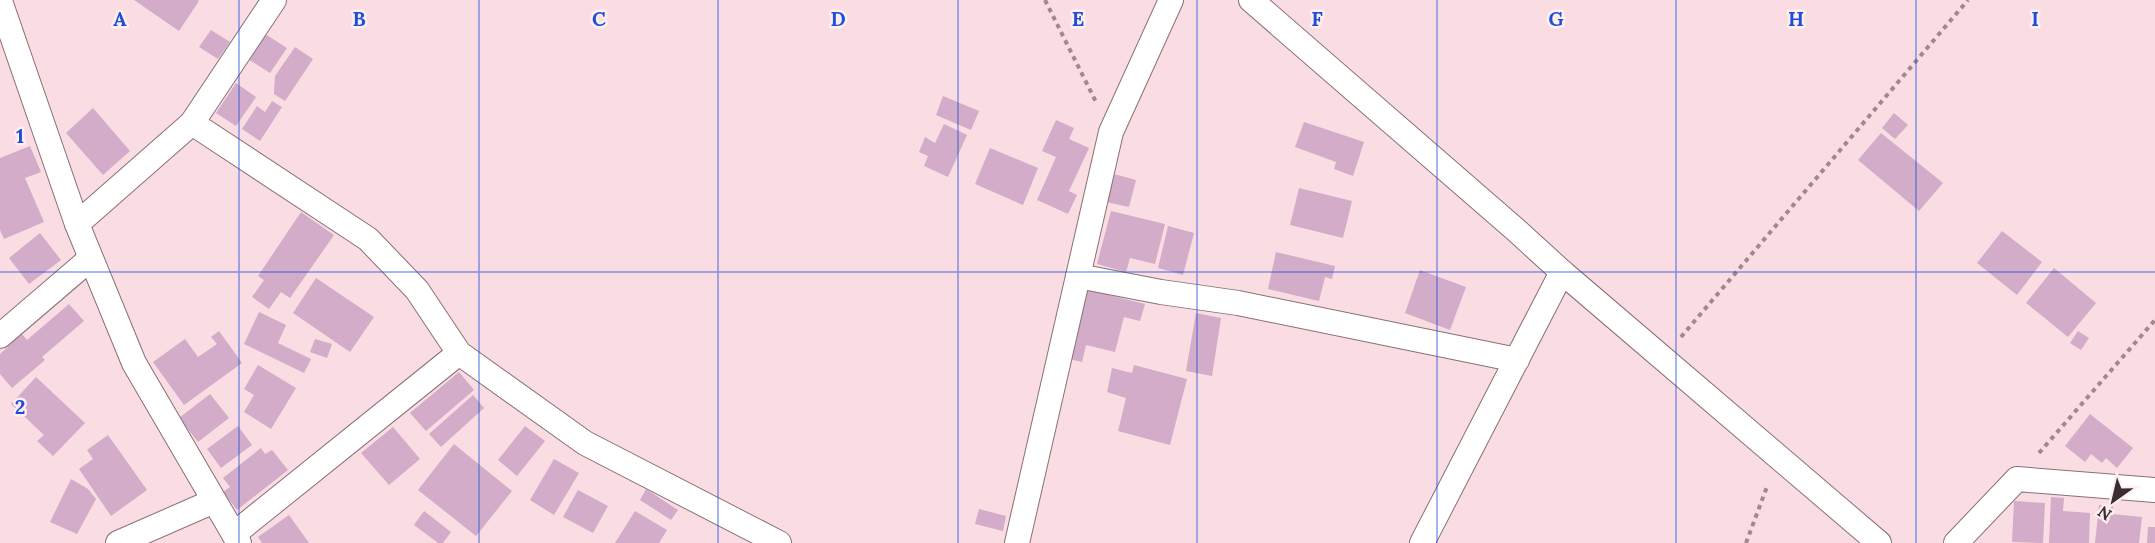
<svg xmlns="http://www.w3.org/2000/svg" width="2155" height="543" font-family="Lora,serif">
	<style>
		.building { fill: #d2acc8 }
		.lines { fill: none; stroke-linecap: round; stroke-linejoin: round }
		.minor-casing { stroke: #897075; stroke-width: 26 }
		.path { stroke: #9e898d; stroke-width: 4; stroke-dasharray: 4.5 4.5; stroke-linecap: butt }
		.minor { stroke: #fff; stroke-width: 24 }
		.grid { fill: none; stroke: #1d4ed8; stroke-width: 1.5; stroke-opacity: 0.55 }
		.grid-label { font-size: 20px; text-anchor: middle; font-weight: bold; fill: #1d4ed8; stroke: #ffeef1; stroke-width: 5; stroke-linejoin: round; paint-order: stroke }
	</style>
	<rect width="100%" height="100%" fill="#fadde2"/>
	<g class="building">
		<path d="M134,0h64l1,1 -20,30z"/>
		<path d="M211,30l19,12 -12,17 -19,-12z"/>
		<path d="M265,34l22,14 -17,25 -22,-14z"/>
		<path d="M295,47l18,12 -28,42 -11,-7 1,-18z"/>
		<path d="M236,83l20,14 -20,29 -20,-13z"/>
		<path d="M943,96l36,15 -8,19 -35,-15z"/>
		<path d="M272,101l10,6 -22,34 -18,-12 15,-23 8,6z"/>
		<path d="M93,108l37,43 -27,24 -37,-42z"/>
		<path d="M1894,113l14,12 -13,14 -13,-11z"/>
		<path d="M1056,120l18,8 -5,11 20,9 -20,43 8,4 -9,19 -31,-14 19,-43 -14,-6z"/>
		<path d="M1304,122l60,20 -11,34 -19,-7 2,-7 -41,-15z"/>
		<path d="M944,124l23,11 -19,42 -24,-11 4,-10 -9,-4 6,-15 10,6z"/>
		<path d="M1881,133l62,50 -24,28 -61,-51z"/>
		<path d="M30,146l11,26 -16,6 19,44 -40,17 -4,-9v-72z"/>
		<path d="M990,148l48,20 -15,37 -48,-21z"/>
		<path d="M1114,174l22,6 -7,27 -23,-5z"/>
		<path d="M1299,188l53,13 -9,37 -53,-13z"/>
		<path d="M1111,211l54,13 -10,40 -25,-6 -4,14 -29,-8z"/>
		<path d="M301,212l33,23 -44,63 -9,-6 -12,17 -17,-12 12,-17 -6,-4z"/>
		<path d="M1168,226l26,7 -11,42 -25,-7z"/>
		<path d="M2002,231l40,31 -25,33 -40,-32z"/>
		<path d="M40,233l21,27 -32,24 -20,-26z"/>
		<path d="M1276,252l59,14 -3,13 -7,-2 -6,24 -51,-12z"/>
		<path d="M2054,268l42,35 -28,34 -42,-34z"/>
		<path d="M1420,270l46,17 -16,43 -45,-17z"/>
		<path d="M316,278l58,39 -24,35 -57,-39z"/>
		<path d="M1085,289l60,15 -5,17 -16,-4 -9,35 -29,-7 -4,17 -13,-3z"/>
		<path d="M69,304l15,17 -42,36 3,3 -33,28 -12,-14v-20l22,-20 5,6z"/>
		<path d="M259,312l27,13 -8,18 33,16 -7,14 -60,-29z"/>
		<path d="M1196,313l25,5 -9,58 -26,-5z"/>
		<path d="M219,331l23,32 -58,42 -31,-43 32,-23 13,18 19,-13 -6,-7z"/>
		<path d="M2078,331l11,7 -8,12 -11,-7z"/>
		<path d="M315,339l17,5 -5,14 -17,-6z"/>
		<path d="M258,365l38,23 -25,41 -27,-17 10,-17 -10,-6z"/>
		<path d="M1134,365l53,14 -17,66 -52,-14 8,-33 -19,-6 5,-24 20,5z"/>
		<path d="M459,372l15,18 -48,41 -16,-18z"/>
		<path d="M36,377l49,46 -32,33 -16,-15 7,-6 -33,-31z"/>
		<path d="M210,394l19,24 -31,24 -19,-24z"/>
		<path d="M473,395l11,13 -43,39 -12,-13z"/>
		<path d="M2090,414l43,34 -16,20 -11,-10 -4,5 -11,-9 -6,8 -20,-16z"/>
		<path d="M238,426l14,19 -31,23 -14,-19z"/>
		<path d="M525,426l20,15 -28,35 -19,-16z"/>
		<path d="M393,427l27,32 -31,26 -28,-32z"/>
		<path d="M108,435l39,55 -36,26 -32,-47 14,-10 -6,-9z"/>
		<path d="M454,444l58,47 -36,45 -58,-46z"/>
		<path d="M261,448l4,6 7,-4 16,20 -51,40 -14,-18 7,-5 -7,-9z"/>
		<path d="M554,459l25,14 -25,42 -24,-15z"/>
		<path d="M71,479l17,10 8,10 -19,35 -27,-12z"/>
		<path d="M646,489l32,21 -7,10 -31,-20z"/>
		<path d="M578,490l30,16 -15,27 -30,-16z"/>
		<path d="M2051,497l13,1 -1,13 27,2 -1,30h-40z"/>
		<path d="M2014,501l31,2 -2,40 -31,-1z"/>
		<path d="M2099,505l14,1 -1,8 30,3 -3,26h-44z"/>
		<path d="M979,509l27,7 -3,15 -28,-7z"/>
		<path d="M424,511l27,21 -8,11h-5l-24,-18z"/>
		<path d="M635,511l32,19 -8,13h-44z"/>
		<path d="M289,515l20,28h-47l-4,-6z"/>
		<path d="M2148,527h7v16h-8z"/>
	</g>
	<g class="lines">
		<g class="minor-casing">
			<g id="minor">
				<path d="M1251,0l265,230 46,42 317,271"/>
				<path d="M0,1l77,223 57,139 105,180"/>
				<path d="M192,123l176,116 49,51 42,63 126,90 194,100"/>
				<path d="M77,224l115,-101 82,-123"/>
				<path d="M1078,276l83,16 77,11 279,57"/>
				<path d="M0,336l90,-77"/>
				<path d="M234,534l225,-181"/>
				<path d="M118,543l96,-42"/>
				<path d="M1017,543l94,-411 60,-132"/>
				<path d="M1422,543l140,-271"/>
				<path d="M1956,543l61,-64 138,11"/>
			</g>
		</g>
		<g class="path">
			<path d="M1045,0l51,102"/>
			<path d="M1681,337l287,-337"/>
			<path d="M2039,453l116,-133"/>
			<path d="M1746,543l22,-59"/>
		</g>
		<use href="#minor" class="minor"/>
	</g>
	<path class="grid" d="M239,0v543M479,0v543M718,0v543M958,0v543M1197,0v543M1437,0v543M1676,0v543M1916,0v543M0,272h2155"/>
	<g class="grid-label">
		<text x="120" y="26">A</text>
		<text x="359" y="26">B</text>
		<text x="599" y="26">C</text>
		<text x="838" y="26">D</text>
		<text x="1078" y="26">E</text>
		<text x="1317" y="26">F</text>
		<text x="1556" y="26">G</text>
		<text x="1796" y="26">H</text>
		<text x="2035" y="26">I</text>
		<text x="20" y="143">1</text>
		<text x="20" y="414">2</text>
	</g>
	<g transform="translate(2113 501) rotate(214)" stroke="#ffeef1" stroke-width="4.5" paint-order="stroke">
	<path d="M0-4.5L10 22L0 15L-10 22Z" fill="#372c2f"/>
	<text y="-9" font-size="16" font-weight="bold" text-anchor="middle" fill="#372c2f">N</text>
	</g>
</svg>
